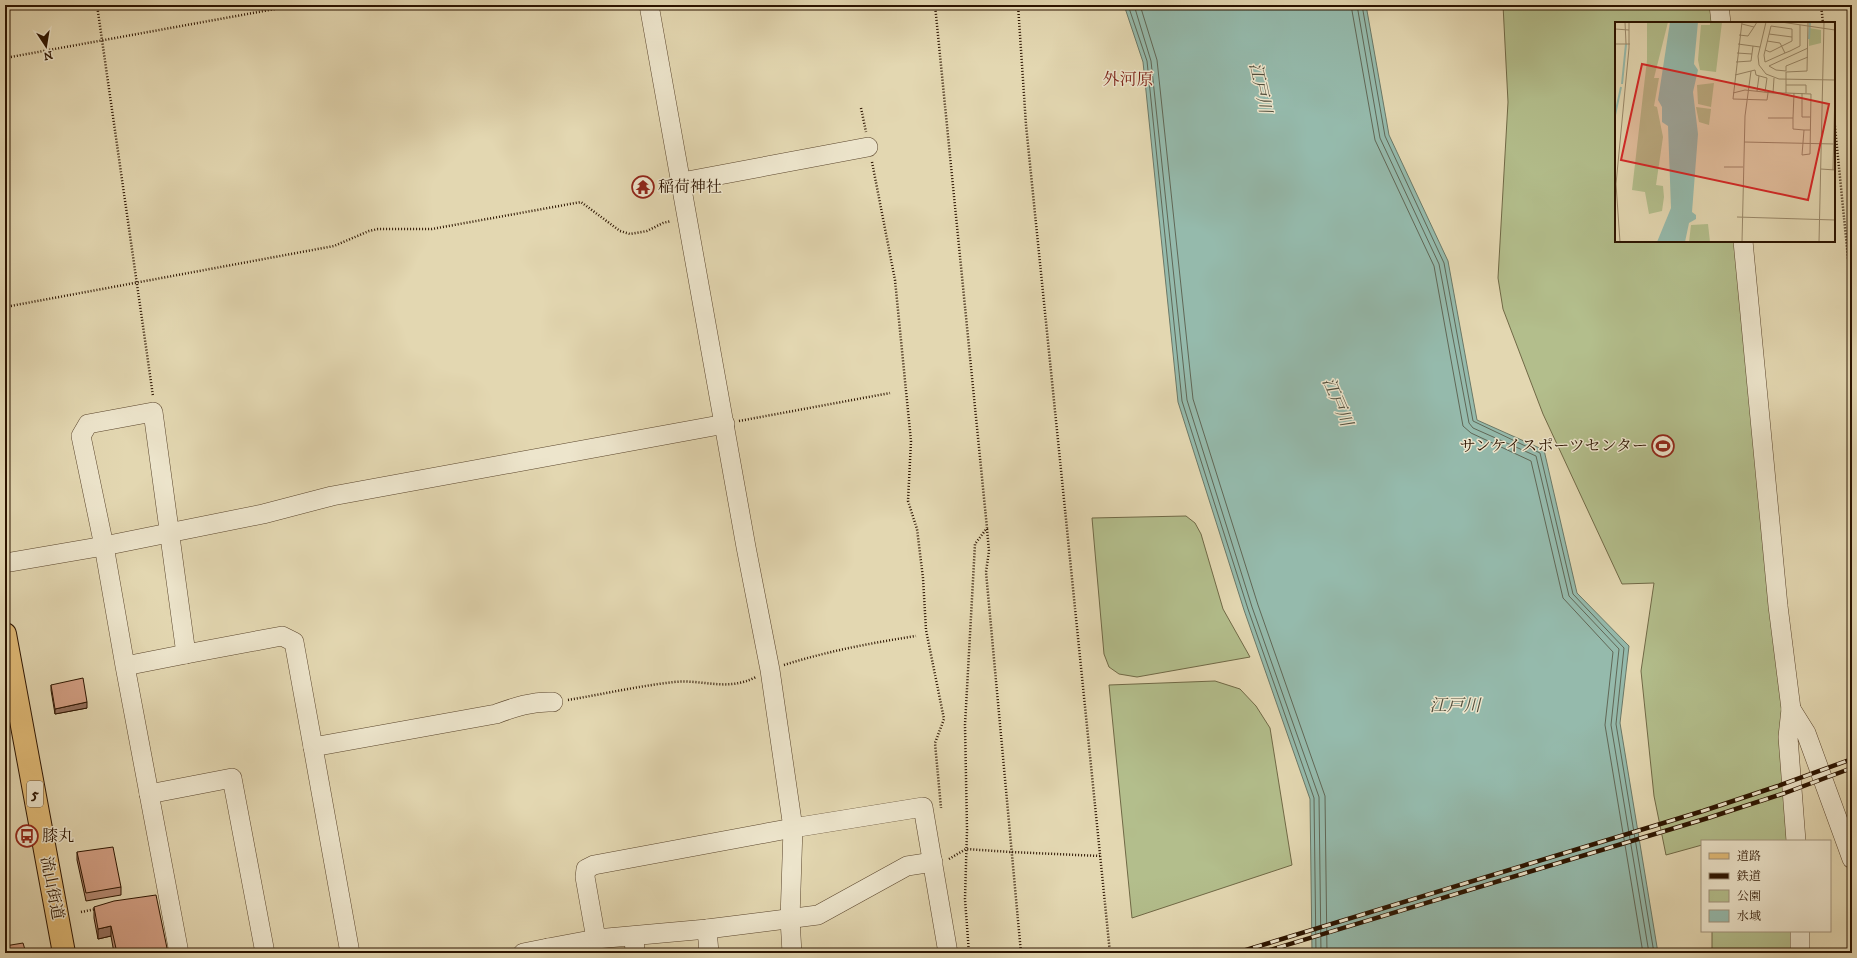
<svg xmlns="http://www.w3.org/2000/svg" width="1857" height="958" font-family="'IM FELL DW Pica','Noto Serif JP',serif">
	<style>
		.green { fill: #b3be8c; stroke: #706946 }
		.water { fill: #95baac; stroke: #6b7867 }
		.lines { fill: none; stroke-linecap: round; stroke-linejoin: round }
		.shore { stroke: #606756; stroke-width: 1 }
		.minor-casing { stroke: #5a452c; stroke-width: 20 }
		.major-casing { stroke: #2c1400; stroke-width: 24 }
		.path { stroke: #2c1400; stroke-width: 2.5; stroke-dasharray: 1 2; stroke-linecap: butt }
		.minor { stroke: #ede5cc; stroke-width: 19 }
		.major { stroke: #e2bc78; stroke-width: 22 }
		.rail-casing { stroke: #2c1400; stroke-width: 4.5 }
		.rail { stroke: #ede5cc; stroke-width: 3; stroke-dasharray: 9; stroke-linecap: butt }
		.wall { fill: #b58972; stroke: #2c1400 }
		.shaded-wall { fill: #946f5c; stroke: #2c1400 }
		.building { fill: #d39f84; stroke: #2c1400 }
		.labels { text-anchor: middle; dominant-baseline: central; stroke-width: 3; stroke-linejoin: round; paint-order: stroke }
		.shield { fill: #ede5cc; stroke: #66533d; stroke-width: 1 }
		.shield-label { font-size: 15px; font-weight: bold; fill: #2c1400 }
		.poi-label { font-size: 16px; fill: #2c1400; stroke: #ede5cc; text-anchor: start }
		.street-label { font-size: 16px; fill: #2c1400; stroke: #ede5cc }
		.neighbourhood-label { font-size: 17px; fill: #7a1f14; stroke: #ede5cc }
		.water-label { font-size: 17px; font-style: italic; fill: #514e3c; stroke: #ede5cc }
		.inset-river { fill: none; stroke: #95baac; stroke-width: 2 }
		.inset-road { fill: none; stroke: #9a896a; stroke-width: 1 }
		.view { fill: #d62828; fill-opacity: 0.15; stroke: #d62828; stroke-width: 2 }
		.inset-edge { fill: none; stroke: #2c1400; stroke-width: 2 }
	</style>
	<rect width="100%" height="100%" fill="#e3d7b1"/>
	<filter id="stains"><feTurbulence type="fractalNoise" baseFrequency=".005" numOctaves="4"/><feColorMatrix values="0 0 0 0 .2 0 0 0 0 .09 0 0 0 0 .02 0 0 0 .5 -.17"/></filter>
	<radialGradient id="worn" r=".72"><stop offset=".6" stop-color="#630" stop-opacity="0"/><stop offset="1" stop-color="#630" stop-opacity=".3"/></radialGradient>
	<g class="green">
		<path d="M1503,5h218l3,18h-108v218h132l56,600h-102v4l-36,10 -12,-59 -13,-125 13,-88 -32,1 -79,-170 -40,-105 -5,-31 10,-176z"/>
		<path d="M1186,516l9,7 6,11 22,75 27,48 -113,20 -18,-3 -10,-7 -5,-13 -12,-136z"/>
		<path d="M1215,681l25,8 16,17 14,22 22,137 -160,53 -23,-233z"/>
		<path d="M1712,931h96l-1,22h-95z"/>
	</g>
	<path class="water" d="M1124,5h242l23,130 59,126 29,159 67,30 33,143 52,53 -9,77 38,230h-346l-2,-154 -66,-189 -66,-208 -35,-340z"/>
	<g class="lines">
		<g class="shore">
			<path d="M1128,5l19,56 35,340 66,208 66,189 2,155"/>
			<path d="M1134,5l17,56 36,339 65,207 67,190 2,156"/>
			<path d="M1140,5l17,55 36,339 65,206 67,191 2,157"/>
			<path d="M1351,5l24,135 59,126 29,160 8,7 60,28 32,137 50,54 -8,73 38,228"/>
			<path d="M1357,5l23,133 59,126 30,159 4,5 63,28 33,140 50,53 -8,76 38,228"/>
			<path d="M1362,5l23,131 59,127 29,158 67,32 33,141 51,54 -8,76 38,229"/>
		</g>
		<g class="minor-casing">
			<g id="minor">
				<path d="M649,5l97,542 24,123 23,158 -3,91 2,34"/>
				<path d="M1719,5l2,18"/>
				<path d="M682,182l186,-35"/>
				<path d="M1743,241l35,365 13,103"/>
				<path d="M5,563l99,-17 159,-32 69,-18 393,-72"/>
				<path d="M186,654l96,-18 12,6 19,105"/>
				<path d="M125,666l61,-12 -33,-242 -65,12 -7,12 23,110 21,120 54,287"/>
				<path d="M149,794l83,-16 33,175"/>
				<path d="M1796,841l-8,-104 3,-28 15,24 46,126"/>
				<path d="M707,929l2,24"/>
				<path d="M634,936l1,17"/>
				<path d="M596,939l-11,-62 1,-8 8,-4 199,-37 130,-21 25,146"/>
				<path d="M548,948l48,-9 111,-10 111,-14 89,-49 26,-4"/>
				<path d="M350,953l-37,-206 183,-33c19,-7 37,-13 57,-12"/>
				<path d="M523,953l25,-5 1,5"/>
				<path d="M1800,953v-22"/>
			</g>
		</g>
		<g class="major-casing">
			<path id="major" d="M5,634l59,319"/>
		</g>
		<g class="path">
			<path d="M97,5l56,391"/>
			<path d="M935,5l52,523 -12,16 -10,181 2,105 -2,69 4,54"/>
			<path d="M1018,5l8,120 84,828"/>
			<path d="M1821,5l2,18"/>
			<path d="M5,58l292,-53"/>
			<path d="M861,108l5,24"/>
			<path d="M1834,117l18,181"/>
			<path d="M872,162l23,118 16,161 -3,60 9,28 6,49 3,52 18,89 -9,24 6,65"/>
			<path d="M5,307l329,-61 35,-15 9,-2h54l149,-27 39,29 10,3 17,-3 16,-8 8,-2"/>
			<path d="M739,421l151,-28"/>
			<path d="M987,529l2,22 -3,21 35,381"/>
			<path d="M784,665c44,-14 87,-22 132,-29"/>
			<path d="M568,700c35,-6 71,-14 106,-18 29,-3 53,10 82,-5"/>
			<path d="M949,859l17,-10 45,3 89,4"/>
			<path d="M81,912l15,-3"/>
		</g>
		<use href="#minor" class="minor"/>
		<use href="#major" class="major"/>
		<g class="rail-casing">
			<g id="rail">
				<path d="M1236,953l467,-142 75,-25 74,-27"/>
				<path d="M1260,953l448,-135 77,-25 67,-25"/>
			</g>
		</g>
		<use href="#rail" class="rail"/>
	</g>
	<g class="wall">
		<path d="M5,283l2,10v5l-2,1z"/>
		<path d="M51,685l36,23 -32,6 -4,-24z"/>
		<path d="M77,852l44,35v8l-35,6 -9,-41z"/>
		<path d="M94,907l74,46h-54l-3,-17 -13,3 -4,-21z"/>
	</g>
	<g class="shaded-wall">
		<path d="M87,702v6l-32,6v-5z"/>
		<path d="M111,926v10l-13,3v-10z"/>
	</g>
	<g class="building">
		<path d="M5,283l2,10h-2z"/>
		<path d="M83,678l4,24 -32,7 -4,-24z"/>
		<path d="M113,847l8,40 -35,6 -9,-41z"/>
		<path d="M156,895l12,58h-51l-6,-27 -13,3 -4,-22 20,-6z"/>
		<path d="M23,943l3,10h-21v-7z"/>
	</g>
	<defs>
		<g id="temple-ring" transform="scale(1.15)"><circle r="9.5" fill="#ede5cc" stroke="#8f2418" stroke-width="1.5"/><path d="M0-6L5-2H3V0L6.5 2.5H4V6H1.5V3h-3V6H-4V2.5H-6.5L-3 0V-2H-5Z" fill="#8f2418"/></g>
		<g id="stadium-ring" transform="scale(1.15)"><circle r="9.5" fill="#ede5cc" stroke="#8f2418" stroke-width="1.5"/><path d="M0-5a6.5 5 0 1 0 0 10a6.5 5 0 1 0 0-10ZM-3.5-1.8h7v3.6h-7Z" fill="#8f2418"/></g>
		<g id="bus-ring" transform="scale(1.15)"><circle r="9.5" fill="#ede5cc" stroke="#8f2418" stroke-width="1.5"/><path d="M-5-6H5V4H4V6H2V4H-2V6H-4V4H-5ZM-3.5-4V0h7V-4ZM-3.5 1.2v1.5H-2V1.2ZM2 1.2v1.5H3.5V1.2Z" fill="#8f2418"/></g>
	</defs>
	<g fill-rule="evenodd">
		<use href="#temple-ring" x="643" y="187"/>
		<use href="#stadium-ring" x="1663" y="446"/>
		<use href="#bus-ring" x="27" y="836"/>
	</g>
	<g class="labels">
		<rect class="shield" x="27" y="781" width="16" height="26" rx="3"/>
		<g class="shield-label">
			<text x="35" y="794">5</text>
		</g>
		<g class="poi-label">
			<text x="658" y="187">稲荷神社</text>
			<text x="1648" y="446" text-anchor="end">サンケイスポーツセンター</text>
			<text x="42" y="836">膝丸</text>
		</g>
		<g class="street-label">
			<text transform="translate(52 888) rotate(79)">流山街道</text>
		</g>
		<g class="neighbourhood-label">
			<text x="1128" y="80">外河原</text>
		</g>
		<g class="water-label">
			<text transform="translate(1260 88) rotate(78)">江戸川</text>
			<text transform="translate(1337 402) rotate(67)">江戸川</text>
			<text x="1455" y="706">江戸川</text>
		</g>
	</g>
	<g transform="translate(1615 22)">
		<rect width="220" height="220" fill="#e3d7b1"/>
		<path d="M32,0h21l-14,56h5l-5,28 3,1 6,30 -7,48 7,1 1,11 -2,14 -13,3 -4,-22 -13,-2 15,-130zM95,0h12l-6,50 -16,-2 -2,-10 3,-35h18h-9zM194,6l12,2v13l-12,3zM99,61l-3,24 -13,-3 -1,-19zM81,85l15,2 -2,16 -10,-3zM93,202l2,18h-21l2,-17z" fill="#b3be8c"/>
		<path d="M55,0h28l-4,42 4,6 -5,22 5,42 -6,78 4,3v4l-7,4 -4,19h-28l14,-34 -3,-82 -6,-4v-15l-4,-7z" fill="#95baac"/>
		<path class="inset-river" d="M194,17l1,-17M7,62l4,-40M0,93l6,-28"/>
		<path class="inset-road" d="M10,0l1,22M127,0l-9,77 34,1 1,-7M151,0l-8,34 1,9 7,9 13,5 56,1M166,0l54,8M193,0l-1,49 -21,1v21l25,1 -1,60 -8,1 2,-25h6M127,2l12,3 3,-5M0,7l14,1M154,12l23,3M124,13l9,1 6,-9M152,19l13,2 5,10 5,-2 10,-5v-21M0,22h15M123,22l22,3M150,28l5,2 22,-11v-12l-21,-3 -7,29 1,7 20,-9M122,31l15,1M193,35l-22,9v5l-10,-1 -7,-4 39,-18M121,40l15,-1 2,-15M120,53l20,-5 1,5 11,3 -2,14M159,56l-1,15h13M171,63h20v8M142,69l2,-15M118,71l12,-3 28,3M187,71v24h8M153,96h25l1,-25M178,96v11l11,1M129,120l91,2M109,145h19M206,147l14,1M218,148l2,-80M122,195l98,3M5,220l-4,-58 13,-136v-26M127,220l3,-126 6,-45M204,220l5,-220"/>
		<path class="view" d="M27,42l187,40 -21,96 -187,-40z"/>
		<rect width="220" height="220" class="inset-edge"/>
	</g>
	<rect width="1857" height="958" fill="none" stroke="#e3d7b1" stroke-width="20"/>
	<rect x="6" y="6" width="1845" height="946" fill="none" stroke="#2c1400" stroke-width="2"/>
	<rect x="10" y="10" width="1837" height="938" fill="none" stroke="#2c1400"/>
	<rect x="1701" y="840" width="130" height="92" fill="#ede5cc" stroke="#a0917a"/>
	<rect x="1709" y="853" width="20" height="6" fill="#e2bc78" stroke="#a0917a"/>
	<text x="1737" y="860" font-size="12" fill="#2c1400">道路</text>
	<rect x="1709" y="873" width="20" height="6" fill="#2c1400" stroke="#a0917a"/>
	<text x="1737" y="880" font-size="12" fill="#2c1400">鉄道</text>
	<rect x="1709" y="890" width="20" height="12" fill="#b3be8c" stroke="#a0917a"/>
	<text x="1737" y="900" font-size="12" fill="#2c1400">公園</text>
	<rect x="1709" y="910" width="20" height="12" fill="#95baac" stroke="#a0917a"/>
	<text x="1737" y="920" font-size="12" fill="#2c1400">水域</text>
	<g transform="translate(46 46) rotate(168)" stroke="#ede5cc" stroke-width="3" paint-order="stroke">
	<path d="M0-3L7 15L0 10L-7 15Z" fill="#2c1400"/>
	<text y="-6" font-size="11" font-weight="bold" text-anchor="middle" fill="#2c1400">N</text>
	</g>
	<rect width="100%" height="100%" filter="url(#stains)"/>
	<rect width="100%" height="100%" fill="url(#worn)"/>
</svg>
